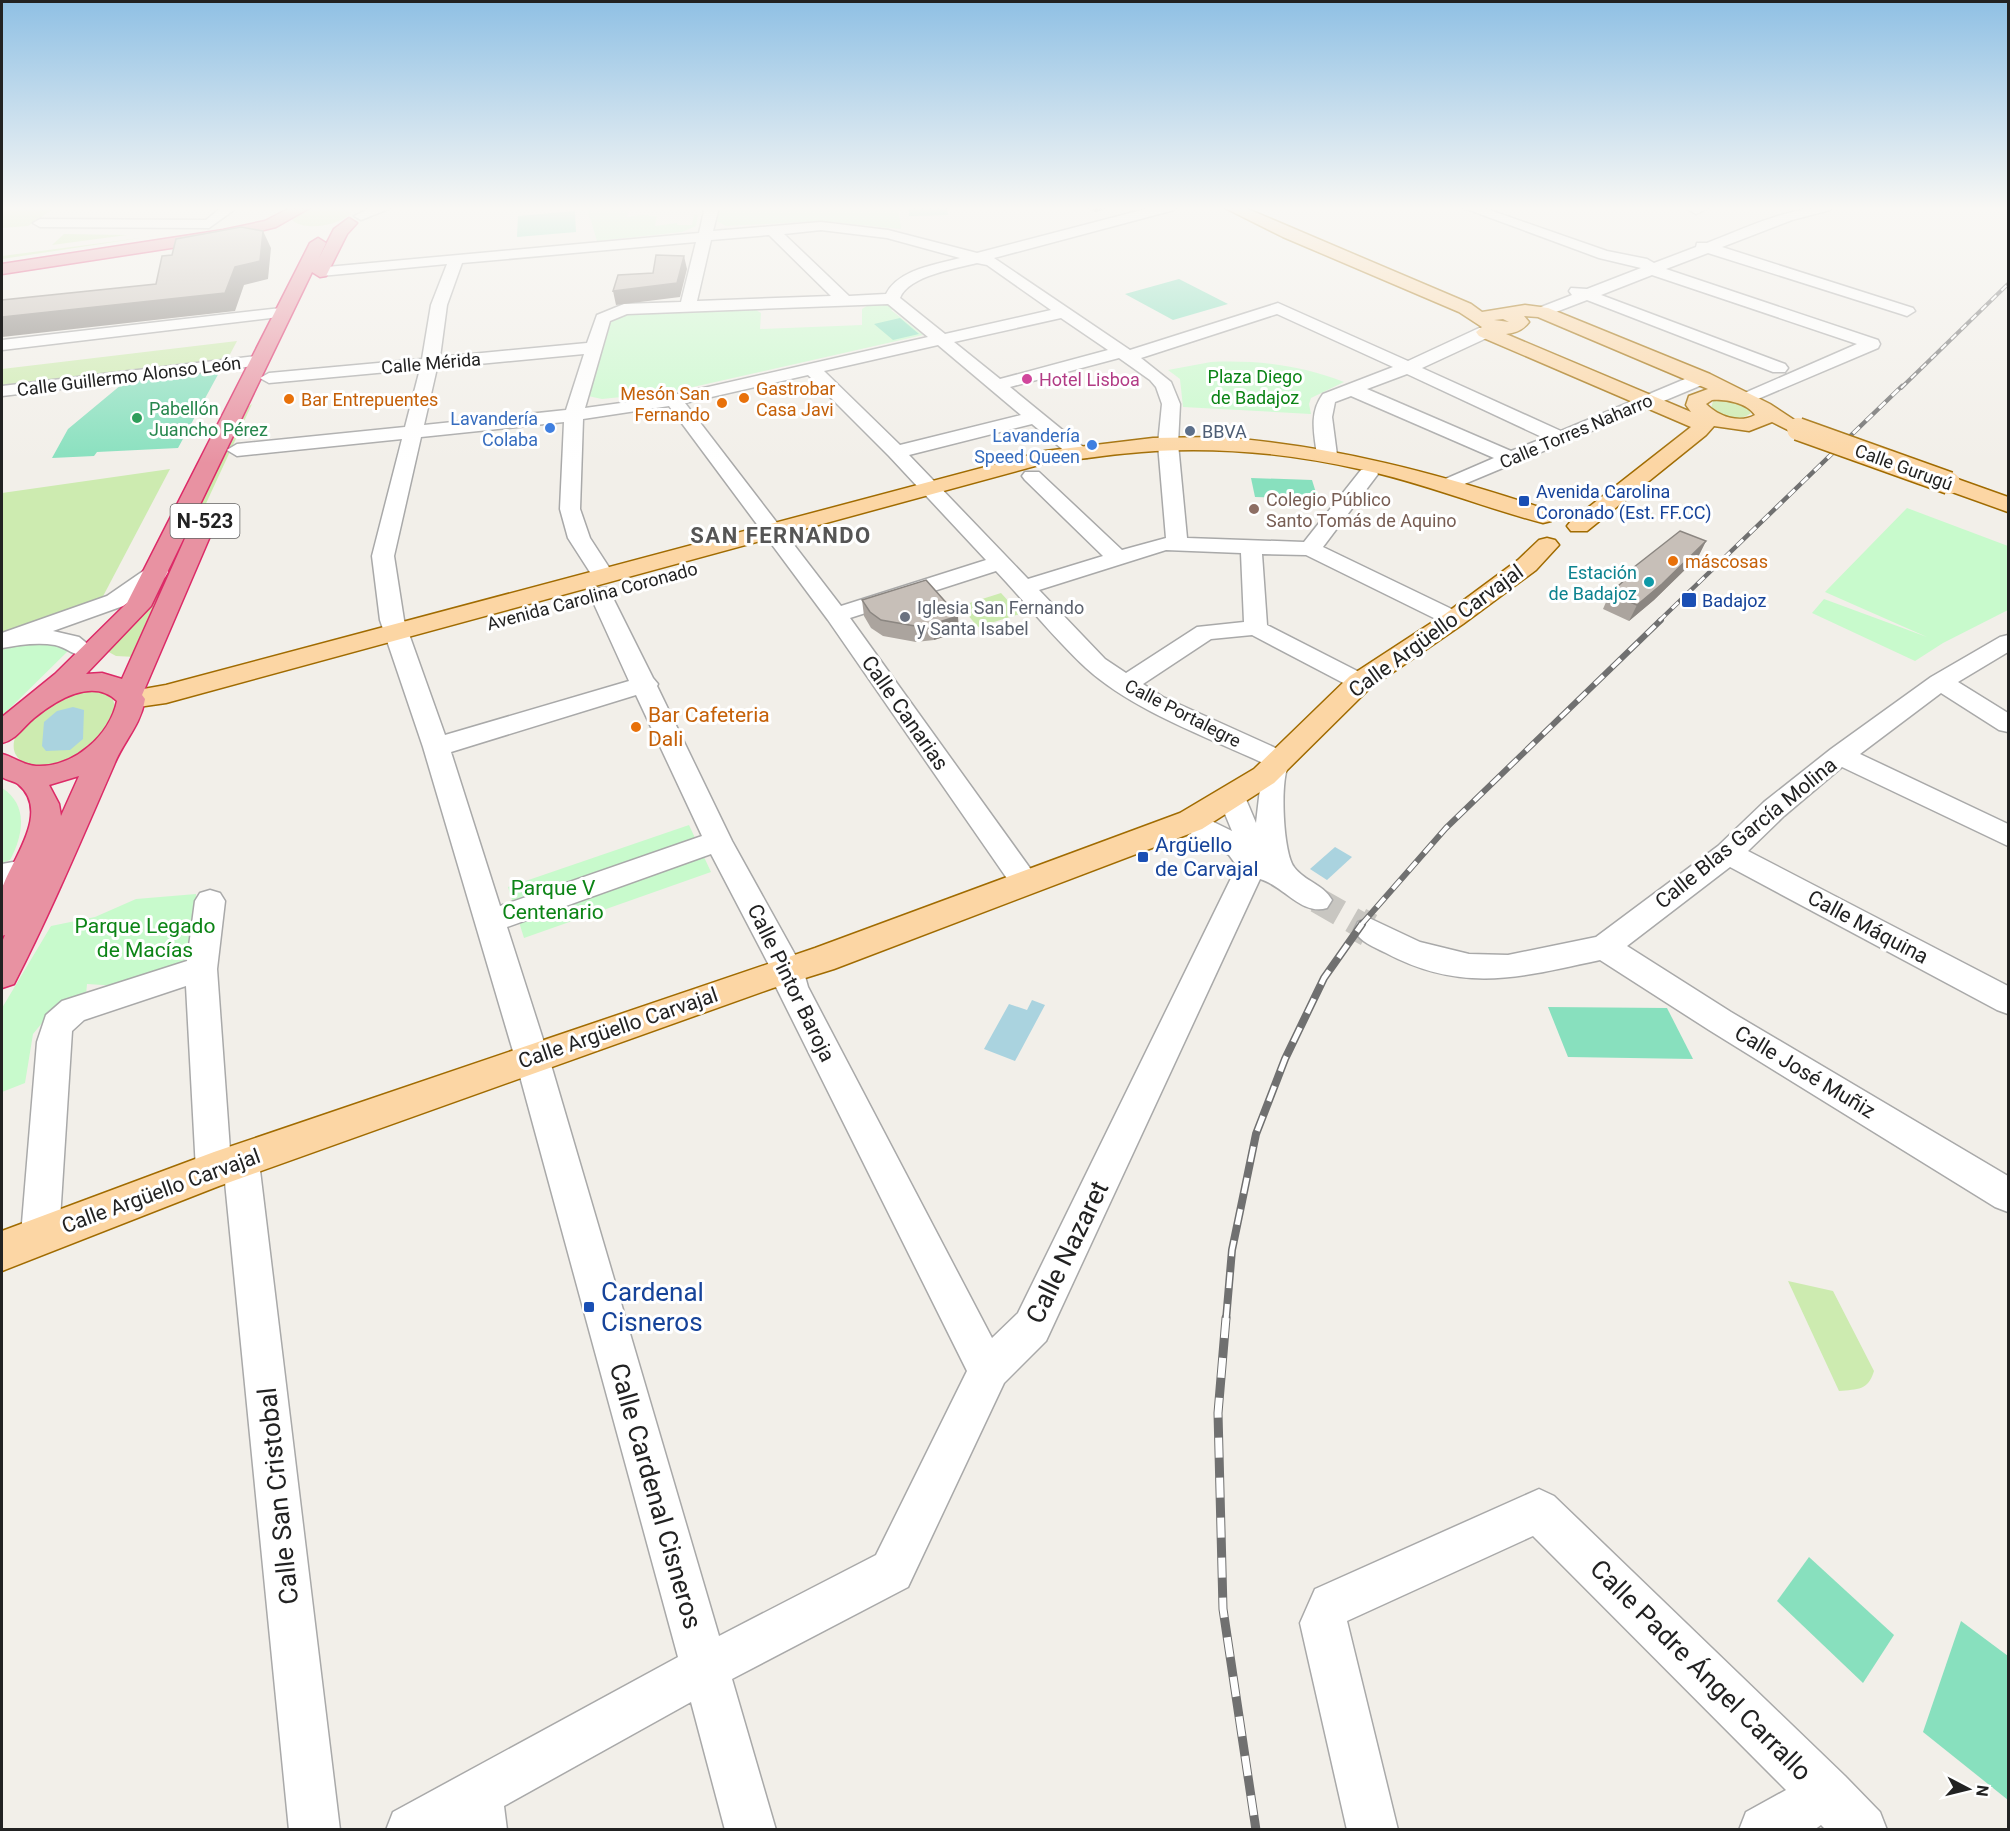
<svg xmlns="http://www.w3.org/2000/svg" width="2010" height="1831" font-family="Roboto,sans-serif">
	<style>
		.grass { fill: #cdebb0 }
		.park { fill: #c8facc }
		.pitch { fill: #88e0be }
		.water { fill: #aad3df }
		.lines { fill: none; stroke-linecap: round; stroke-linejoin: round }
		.minor-tunnel-far1 { stroke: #c8c6c1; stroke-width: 26; stroke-dasharray: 26 14; stroke-linecap: butt }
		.minor-tunnel { stroke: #c8c6c1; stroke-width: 34; stroke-dasharray: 34 17; stroke-linecap: butt }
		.minor-casing { stroke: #a9a9a9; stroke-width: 3 }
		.major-casing { stroke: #a06b00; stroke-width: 3 }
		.highway-casing { stroke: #dc2a67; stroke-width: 3 }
		.minor { fill: #fff; fill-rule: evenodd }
		.major { fill: #fcd6a4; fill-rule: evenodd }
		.highway { fill: #e892a2; fill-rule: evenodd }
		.rail-far4-casing { stroke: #707070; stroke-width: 4 }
		.rail-far3-casing { stroke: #707070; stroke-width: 4.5 }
		.rail-far2-casing { stroke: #707070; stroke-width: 6 }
		.rail-far1-casing { stroke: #707070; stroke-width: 8 }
		.rail-casing { stroke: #707070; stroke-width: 9 }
		.rail-far4 { stroke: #fff; stroke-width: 2; stroke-dasharray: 7; stroke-linecap: butt }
		.rail-far3 { stroke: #fff; stroke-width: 3; stroke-dasharray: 9; stroke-linecap: butt }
		.rail-far2 { stroke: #fff; stroke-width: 4; stroke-dasharray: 12; stroke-linecap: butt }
		.rail-far1 { stroke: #fff; stroke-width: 5; stroke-dasharray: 16; stroke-linecap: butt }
		.rail { stroke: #fff; stroke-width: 7; stroke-dasharray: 20; stroke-linecap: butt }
		.major-bridge-casing { stroke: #a06b00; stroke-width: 25; stroke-linecap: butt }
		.major-bridge { stroke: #fcd6a4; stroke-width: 22 }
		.wall { fill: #aba49e }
		.shaded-wall { fill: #8b8681 }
		.building { fill: #c7bfb8; stroke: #8b8681; stroke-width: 1.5 }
		.hotel-dot { fill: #d1479c; stroke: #fff; stroke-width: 2 }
		.food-dot { fill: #e8710a; stroke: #fff; stroke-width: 2 }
		.leisure-dot { fill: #2e9e5b; stroke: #fff; stroke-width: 2 }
		.shop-dot { fill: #3f7fe0; stroke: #fff; stroke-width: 2 }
		.service-dot { fill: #5c6f8a; stroke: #fff; stroke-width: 2 }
		.transit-dot { fill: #1a4fb4; stroke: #fff; stroke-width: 2 }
		.education-dot { fill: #8d6e63; stroke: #fff; stroke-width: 2 }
		.culture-dot { fill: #0f9aa8; stroke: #fff; stroke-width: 2 }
		.worship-dot { fill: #6b7280; stroke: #fff; stroke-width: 2 }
		.labels { text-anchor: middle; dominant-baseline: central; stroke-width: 6; stroke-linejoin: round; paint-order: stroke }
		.far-street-label { font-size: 18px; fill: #222; stroke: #fff }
		.far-park-label { font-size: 18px; fill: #0c8416; stroke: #fff }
		.far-hotel-label { font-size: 18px; fill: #b23c85; stroke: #fff; text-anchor: start }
		.far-food-label { font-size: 18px; fill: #c56008; stroke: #fff; text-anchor: start }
		.far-leisure-label { font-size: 18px; fill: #27864d; stroke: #fff; text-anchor: start }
		.far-shop-label { font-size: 18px; fill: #366cbe; stroke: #fff; text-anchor: end }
		.far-service-label { font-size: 18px; fill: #4e5e75; stroke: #fff; text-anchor: start }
		.far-transit-label { font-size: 18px; fill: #164399; stroke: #fff; text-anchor: start }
		.far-education-label { font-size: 18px; fill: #785e54; stroke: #fff; text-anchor: start }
		.far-culture-label { font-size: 18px; fill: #0d838f; stroke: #fff; text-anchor: end }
		.far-worship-label { font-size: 18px; fill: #5b616d; stroke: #fff; text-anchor: start }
		.shield { fill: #fff; stroke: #646464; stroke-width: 1.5 }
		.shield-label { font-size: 20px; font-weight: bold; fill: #222 }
		.street-label { font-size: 21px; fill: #222; stroke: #fff }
		.food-label { font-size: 21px; fill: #c56008; stroke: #fff; text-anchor: start }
		.transit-label { font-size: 21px; fill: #164399; stroke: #fff; text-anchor: start }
		.park-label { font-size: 21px; fill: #0c8416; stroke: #fff }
		.far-district-label { font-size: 22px; font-weight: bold; letter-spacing: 1.5px; fill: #555; stroke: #fff }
		.near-street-label { font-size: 26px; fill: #222; stroke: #fff }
		.near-transit-label { font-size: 26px; fill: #164399; stroke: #fff; text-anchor: start }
	</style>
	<rect width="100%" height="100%" fill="#f2efe9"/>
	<g class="grass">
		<path d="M8,207h48l-28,19 -26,2v-15z"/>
		<path d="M319,207h25l7,6c-10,12 -46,19 -59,7l10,-9z"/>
		<path d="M64,234l63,1 -75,10z"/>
		<path d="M171,234l-24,3 -145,22v-3z"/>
		<path d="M237,341l-10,19 -225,26v-17z"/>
		<path d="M1713,401c13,-2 31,0 38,12 -12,10 -29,3 -40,-5z"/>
		<path d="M252,404l-117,253 -19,-1 -11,-6 135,-237z"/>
		<path d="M170,469l-70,133 -98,33v-142z"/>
		<path d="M1001,593l19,21 -42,13 -18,-21z"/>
		<path d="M99,690l13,6 4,14c-7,17 -16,28 -30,40 -15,14 -57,28 -70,5 -9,-15 10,-38 22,-46 10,-8 31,-16 43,-18 5,-2 12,-1 18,-1z"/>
		<path d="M1788,1281l45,10 41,80c-6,20 -16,18 -35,20z"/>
	</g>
	<g class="park">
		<path d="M630,207l-3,10 22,-3v2h8l-2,10 22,-3v2h15l2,-10h4l-2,11 -14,6 -85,9 -10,-33z"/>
		<path d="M719,207h179l3,22 -79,-8 -96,5 -9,-5z"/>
		<path d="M870,304h19l8,4 -6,2 32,25 -252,57 -69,7 -14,-3 23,-74 16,-8 129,-4 5,3 -1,16 102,-4v-16z"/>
		<path d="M1211,362c46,-2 89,3 133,20l-33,16 -2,6 2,10 -128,-7 -3,-28 -12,-9z"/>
		<path d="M1907,508l101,38v64l-65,33 -28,18 -103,-48 12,-14 103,38 -102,-45z"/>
		<path d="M22,641h28l20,8 -68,67v-70z"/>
		<path d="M2,788c27,17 21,48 8,72l-8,3z"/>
		<path d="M689,825l22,47 -187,66 -16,-51z"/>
		<path d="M196,894l-2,71 -76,21 -31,-2 -1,11 -39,22 -14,17 -8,49 -23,9v-84l49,-82 44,-9 41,-18z"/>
	</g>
	<g class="pitch">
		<path d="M909,207h38l1,8 -39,1z"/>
		<path d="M575,211l1,21 -59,5 1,-21z"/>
		<path d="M1179,279l49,25 -55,16 -48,-26z"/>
		<path d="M900,318l19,16 -26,6 -19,-16z"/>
		<path d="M221,369l-43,79 -81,4 -3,4 -42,2 16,-29 59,-49z"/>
		<path d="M1251,478l61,2 6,19 -63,-2z"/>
		<path d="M1548,1007l119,1 26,51 -125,-2z"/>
		<path d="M1809,1557l85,78 -31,48 -86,-82z"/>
		<path d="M1961,1621l47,35v144l-85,-68z"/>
	</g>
	<g class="water">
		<path d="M73,707l11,3 -1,29 -13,11 -24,1 -4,-5 2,-24 13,-11z"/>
		<path d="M1335,847l17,10 -25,23 -17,-11z"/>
		<path d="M1032,1000l13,5 -30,56 -31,-12 25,-45 18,6z"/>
	</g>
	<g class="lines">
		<path class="minor-tunnel-far1" d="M1317,900l44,25"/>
		<path class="minor-tunnel" d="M1358,924l11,6"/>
		<g class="minor-casing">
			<g id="minor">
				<path d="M222,207h16l-29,21 -169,-1 -7,-4 7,-4 166,1z"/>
				<path d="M373,207h20l-32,13 -7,-4z"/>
				<path d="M705,207h14l-6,24 108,-9 67,8 89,23 176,-46h23l-2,3 -180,48 136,92 148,-47 130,58 71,-33h12l2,4 -2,4 -69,32 139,63 136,-57h12l3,4 -3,4 -259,108 -7,-2 -3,-4 3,-4 51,-22 -143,-62 -16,6 -3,15 5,38 -3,4h-14l-3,-4c-3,-22 -8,-42 6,-61l70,-27 -116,-53 -136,44 30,24 9,22 -2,40 9,94 117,4 57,-72h14l3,4 -55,73 139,67 4,5 -4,5h-16l-140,-69 -44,-1 5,71 102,52 3,5 -3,5 -9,3 -9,-3 -99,-52 -41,4 -68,45 20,13 126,57 4,6c-1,3 -4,4 -5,7 -8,14 -5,86 6,100 10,14 29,17 38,33l-5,8c-25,8 -43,-22 -67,-29l-214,462 -42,42 -96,204 -176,92 44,151h-51l-34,-128 -187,104 3,24h-121l7,-18 285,-155 -163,-599 -92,-311 -43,-127 -8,-64 30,-117 -165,17 -10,-6 10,-6 168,-17 15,-58 -151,14 -9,-5 9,-5 153,-14 9,-54 16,-41 -126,12 -8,-5 3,-3 383,-35zM821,230l66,8 73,20c-25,7 -61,11 -74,36l-37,2 -65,-62zM769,235l62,61 -134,5 14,-61zM696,242l-15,60 -57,2 -27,11 -10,28 -147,14 7,-52 15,-42zM977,263l10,2 64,45 -106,24 -45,-36c8,-22 57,-30 77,-35zM888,304l40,33 -264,60 -79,11 25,-87 17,-7zM1061,318l47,32 -108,29 -46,-37zM938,345l83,70 -121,30 -76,-74zM584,354l-18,56 -142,15 13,-57zM1119,358l31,22 6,7 6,17 -4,40 8,94 -44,12 -83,-78h-14l-3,4 3,4 78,76 -75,23 -119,-124 123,-31 41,34h14l3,-4 -3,-4 -77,-63zM1407,374l137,64 -33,13 -144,-62zM808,375l81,81 97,104 -145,46 -156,-203zM669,406l159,214 187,270 10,3 10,-3 5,-8 -190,-264 146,-47c30,32 58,67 90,97 46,42 121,69 177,95l-7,60 -14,-33 -10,-3 -10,3 -4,7 14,34 -41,-20 -10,3 -4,7 4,7 48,27 8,11 -219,447 -26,25 -184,-351 -5,-18 -71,-128 -75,-155 1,-2 -5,-6 -45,-90h-16l-3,5 40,88 -184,54 -41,-115 -10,-64 27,-119 143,-15 -4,87 8,29 27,42h16l3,-5 -24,-37 -10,-29 3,-90zM1166,550l75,3 3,69 -47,5 -71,46 -21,-14 -66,-69zM636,695l66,141 -202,70 -49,-154zM711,854l60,115 5,18 191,384 -91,184 -157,81 -170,-578 -42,-131z"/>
				<path d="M1461,207h20l126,44 40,8 7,4 42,-16 1,-4h10c41,-16 81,-36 125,-36l-2,3 -38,10 -70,27 191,61 2,3 -8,5 -6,-2 -193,-61 -42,16 212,71 2,4 -2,4 -132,56 -9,-5 3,-4 117,-51 -205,-69 -51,20 184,69 3,4 -3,4h-12l-186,-72 -39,15h-12l-2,-3 2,-3 36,-14 -3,-4 2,-3 16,1 54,-21 -42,-10z"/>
				<path d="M1692,207h19l-15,7 -7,-4z"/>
				<path d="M281,308l6,2 2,3 -2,3 -285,34v-10z"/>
				<path d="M257,356l6,1 3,4 -3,4 -261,31v-10z"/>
				<path d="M157,565l8,2 3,5 -3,5 -42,29 -70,25 26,6 16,13 -4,5c-15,4 -22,-7 -36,-10 -18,-3 -36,0 -53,3v-15l105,-37 42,-29z"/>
				<path d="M2008,635v17l-50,30 50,31v19l-9,-2 -58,-37 -81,61 148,70v22l-166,-79 -58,49 -36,35 260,135v28l-11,-4 -267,-143 -103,79 104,66 277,164v36l-13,-5 -286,-177 -109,-70c-79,17 -137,34 -214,-7 -12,-6 -26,-11 -32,-23l4,-8 11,-4 51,24 49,12 39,1 88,-18 122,-91 46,-44 67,-53 100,-72 69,-40z"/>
				<path d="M24,860l10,3 4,8 -4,8 -32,7v-22z"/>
				<path d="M210,890l10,3 5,8 -8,68 13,181 11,-4 13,5 5,11 81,668h-51l-64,-648 -11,4 -13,-4 -5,-12 -10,-184 -102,34 -12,11 -13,204 -6,13 -13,5 -13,-5 -6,-13 16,-193 9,-27 16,-14 125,-40 8,-60 5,-8z"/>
				<path d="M1539,1489l15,7 291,280 35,36 7,18h-61l-5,-5 -7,5h-75l7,-18 40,-22 -253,-254 -186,85 51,209h-51l-47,-207 15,-34z"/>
			</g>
		</g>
		<g class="major-casing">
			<g id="major">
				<path d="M1223,207h20l228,97 11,8 43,-7 23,3 162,66 60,30 38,25 -3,4 -7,2 -26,-13 -23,9 -35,-5 -8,9 -119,96h-16l-4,-5 4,-5 120,-94 -212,-91 -3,-4 6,-5 -23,-15 -176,-75zM1524,316l14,1 170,72 -19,7 -3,9 5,7 -185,-78c10,-1 17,-4 23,-12zM1503,319l6,3 -15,-2zM1712,400c14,-1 35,3 43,15 -16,9 -37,1 -49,-11z"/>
				<path d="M1216,437c116,8 225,37 335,74l3,5 -3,5 -8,2c-62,-16 -121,-41 -184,-54 -67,-15 -136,-22 -204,-18 -36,2 -73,8 -109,12l-880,240 -35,5 -10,-3 -4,-6 4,-6 45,-8 879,-234 108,-13z"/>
				<path d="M1949,476l59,21v15l-67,-24 -3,-5 3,-5z"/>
				<path d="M1547,538l8,2 4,5 -23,25 -73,54 -93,64 -96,95 -72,46 -368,140 -61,19 -554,198 -217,85v-40l212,-79 601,-204 365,-135 74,-44 96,-93 95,-62 73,-54 21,-20z"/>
			</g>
		</g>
		<g class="highway-casing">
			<g id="highway">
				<path d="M292,207h19l-35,20 -53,13 -221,34v-10l221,-34 42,-9z"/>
				<path d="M349,218l8,5 -10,11 -21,42 -6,1 -8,-5 -161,334 -65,68 16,-1 20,6 65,-145 4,-5h16l4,5 -69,161 3,4c-5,28 -21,41 -31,66 -32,73 -63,147 -100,219l-12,4v-46l3,-7 -3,1c0,-14 -2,-34 0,-47 9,-29 50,-77 16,-105 -4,-3 -12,-4 -16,-7v-23c12,3 21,11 34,12 38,2 74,-31 81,-65 -24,-24 -61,-1 -83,17 -11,9 -18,22 -32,25v-26l53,-43 72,-71 183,-360 8,-5 8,5 -7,15 15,-29zM79,776l-18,40 -2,-12 -10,-19z"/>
			</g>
		</g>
		<use href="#minor" class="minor"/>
		<use href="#major" class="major"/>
		<use href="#highway" class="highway"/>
		<g class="rail-far4-casing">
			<path id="rail-far4" d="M1901,388l107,-104"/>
		</g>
		<g class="rail-far3-casing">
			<path id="rail-far3" d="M1659,621l243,-235"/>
		</g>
		<g class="rail-far2-casing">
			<path id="rail-far2" d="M1361,925l85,-97 215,-208"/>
		</g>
		<g class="rail-far1-casing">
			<path id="rail-far1" d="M1226,1320l6,-70 24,-116 29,-75 39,-81 38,-54"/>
		</g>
		<g class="rail-casing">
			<path id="rail" d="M1226,1318l-8,95 5,196 33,221"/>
		</g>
		<use href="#rail-far4" class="rail-far4"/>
		<use href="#rail-far3" class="rail-far3"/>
		<use href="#rail-far2" class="rail-far2"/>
		<use href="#rail-far1" class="rail-far1"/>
		<use href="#rail" class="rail"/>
		<g class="major-bridge-casing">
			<path id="major-bridge" d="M1798,429l151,54"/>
		</g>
		<use href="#major-bridge" class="major-bridge"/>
	</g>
	<g class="wall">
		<path d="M1085,207h29l-19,5z"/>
		<path d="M1706,541l-8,16 -44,43 -25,21 -26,-12 7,-16 14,-12 5,-10z"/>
		<path d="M862,600l97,32 -25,8 -18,2 -33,-6 -12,-8 -7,-12z"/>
	</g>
	<g class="shaded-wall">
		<path d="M1095,207h19l-19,5z"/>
		<path d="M263,231l8,17 -3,31 -24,6 -9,26 -233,26v-20l233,-50z"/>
		<path d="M684,256l3,13 -7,28 -64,8 -3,-14 64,-8z"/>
		<path d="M1706,541l-8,16 -44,43 -25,21 8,-16z"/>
		<path d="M958,616l1,16 -25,8 -1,-16z"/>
	</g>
	<g class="building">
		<path d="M241,227l22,4 -3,30 -25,6 -10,26 -223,24v-17l154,-16 6,-28 10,-1 4,-16z"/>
		<path d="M656,255l28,1 -7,27 -64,8 5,-16 35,-2z"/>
		<path d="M1680,531l26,10 -44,43 -25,21 -27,-12 24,-21 -5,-1z"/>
		<path d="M926,580l32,36 -25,8 -18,2 -34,-6 -11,-8 -8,-12z"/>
	</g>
	<linearGradient id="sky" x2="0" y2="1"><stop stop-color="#8fc0e4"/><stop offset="0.45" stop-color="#f9f8f5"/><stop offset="1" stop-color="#f9f8f5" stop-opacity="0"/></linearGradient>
	<rect width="2010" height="463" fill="url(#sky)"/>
	<circle class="hotel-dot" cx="1027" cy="379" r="6"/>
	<g class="food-dot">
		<circle cx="744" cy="398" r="6"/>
		<circle cx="289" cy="399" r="6"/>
		<circle cx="722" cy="403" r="6"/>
		<circle cx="1673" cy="561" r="6"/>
		<circle cx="636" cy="727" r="6"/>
	</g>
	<circle class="leisure-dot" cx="137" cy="418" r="6"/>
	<g class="shop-dot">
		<circle cx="550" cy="428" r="6"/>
		<circle cx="1092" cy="445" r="6"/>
	</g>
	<circle class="service-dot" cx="1190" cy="431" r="6"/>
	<g class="transit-dot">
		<rect x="1518" y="495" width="12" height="12" rx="3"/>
		<rect x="1681" y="592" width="16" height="16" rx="3"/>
		<rect x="1137" y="851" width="12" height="12" rx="3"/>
		<rect x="583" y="1301" width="12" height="12" rx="3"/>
	</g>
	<circle class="education-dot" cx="1254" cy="509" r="6"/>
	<circle class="culture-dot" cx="1649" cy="582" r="6"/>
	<circle class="worship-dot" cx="905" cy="617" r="6"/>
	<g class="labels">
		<g class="far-street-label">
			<text transform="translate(431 363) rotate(-5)">Calle Mérida</text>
			<text transform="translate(129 376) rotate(-7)">Calle Guillermo Alonso León</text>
			<text transform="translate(1576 431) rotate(-23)">Calle Torres Naharro</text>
			<text transform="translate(1904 467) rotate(20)">Calle Gurugú</text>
			<text transform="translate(592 596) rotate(-15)">Avenida Carolina Coronado</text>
			<text transform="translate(1183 713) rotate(27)">Calle Portalegre</text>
		</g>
		<g class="far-park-label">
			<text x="1255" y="376">Plaza Diego<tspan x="1255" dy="21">de Badajoz</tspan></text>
		</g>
		<g class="far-hotel-label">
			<text x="1039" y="379">Hotel Lisboa</text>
		</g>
		<g class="far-food-label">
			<text x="756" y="388">Gastrobar<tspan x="756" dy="21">Casa Javi</tspan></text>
			<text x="710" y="393" text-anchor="end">Mesón San<tspan x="710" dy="21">Fernando</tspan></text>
			<text x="301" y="399">Bar Entrepuentes</text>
			<text x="1685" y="561">máscosas</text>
		</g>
		<g class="far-leisure-label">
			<text x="149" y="408">Pabellón<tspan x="149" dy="21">Juancho Pérez</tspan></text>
		</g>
		<g class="far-shop-label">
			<text x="538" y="418">Lavandería<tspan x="538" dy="21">Colaba</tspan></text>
			<text x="1080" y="435">Lavandería<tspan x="1080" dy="21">Speed Queen</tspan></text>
		</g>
		<g class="far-service-label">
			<text x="1202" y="431">BBVA</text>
		</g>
		<g class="far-transit-label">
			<text x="1536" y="491">Avenida Carolina<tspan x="1536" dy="21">Coronado (Est. FF.CC)</tspan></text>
			<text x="1702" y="600">Badajoz</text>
		</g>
		<g class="far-education-label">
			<text x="1266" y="499">Colegio Público<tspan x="1266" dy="21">Santo Tomás de Aquino</tspan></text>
		</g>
		<g class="far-culture-label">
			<text x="1637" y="572">Estación<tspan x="1637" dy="21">de Badajoz</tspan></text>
		</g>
		<g class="far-worship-label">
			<text x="917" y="607">Iglesia San Fernando<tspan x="917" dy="21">y Santa Isabel</tspan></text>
		</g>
		<rect class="shield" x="170.5" y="504" width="69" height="34" rx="4.5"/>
		<g class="shield-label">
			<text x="205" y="521">N-523</text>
		</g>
		<g class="street-label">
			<text transform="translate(1436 631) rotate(-36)">Calle Argüello Carvajal</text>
			<text transform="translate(905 713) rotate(55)">Calle Canarias</text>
			<text transform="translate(1746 833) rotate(-39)">Calle Blas García Molina</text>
			<text transform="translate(1868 927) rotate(28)">Calle Máquina</text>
			<text transform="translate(791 983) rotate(64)">Calle Pintor Baroja</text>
			<text transform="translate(618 1028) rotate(-19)">Calle Argüello Carvajal</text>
			<text transform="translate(1805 1072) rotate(31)">Calle José Muñiz</text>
			<text transform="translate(161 1191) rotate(-20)">Calle Argüello Carvajal</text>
		</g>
		<g class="food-label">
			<text x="648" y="715">Bar Cafeteria<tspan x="648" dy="24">Dali</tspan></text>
		</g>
		<g class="transit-label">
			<text x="1155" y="845">Argüello<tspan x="1155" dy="24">de Carvajal</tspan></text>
		</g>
		<g class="park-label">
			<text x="553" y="888">Parque V<tspan x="553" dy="24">Centenario</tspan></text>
			<text x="145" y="926">Parque Legado<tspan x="145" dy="24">de Macías</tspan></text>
		</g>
		<g class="far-district-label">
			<text x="781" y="535">SAN FERNANDO</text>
		</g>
		<g class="near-street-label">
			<text transform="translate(1067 1252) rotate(-64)">Calle Nazaret</text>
			<text transform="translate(278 1496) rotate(-96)">Calle San Cristobal</text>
			<text transform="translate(656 1496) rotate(74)">Calle Cardenal Cisneros</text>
			<text transform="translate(1701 1670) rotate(45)">Calle Padre Ángel Carrallo</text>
		</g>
		<g class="near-transit-label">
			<text x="601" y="1292">Cardenal<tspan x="601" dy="30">Cisneros</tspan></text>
		</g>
	</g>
	<rect width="2010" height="1831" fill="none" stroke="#222222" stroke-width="6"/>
	<g transform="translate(1968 1789) rotate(97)" stroke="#ffffff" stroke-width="4.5" paint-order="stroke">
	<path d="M0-4.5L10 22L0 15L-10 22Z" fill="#222222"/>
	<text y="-9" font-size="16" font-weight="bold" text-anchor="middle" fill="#222222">N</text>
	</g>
</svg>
